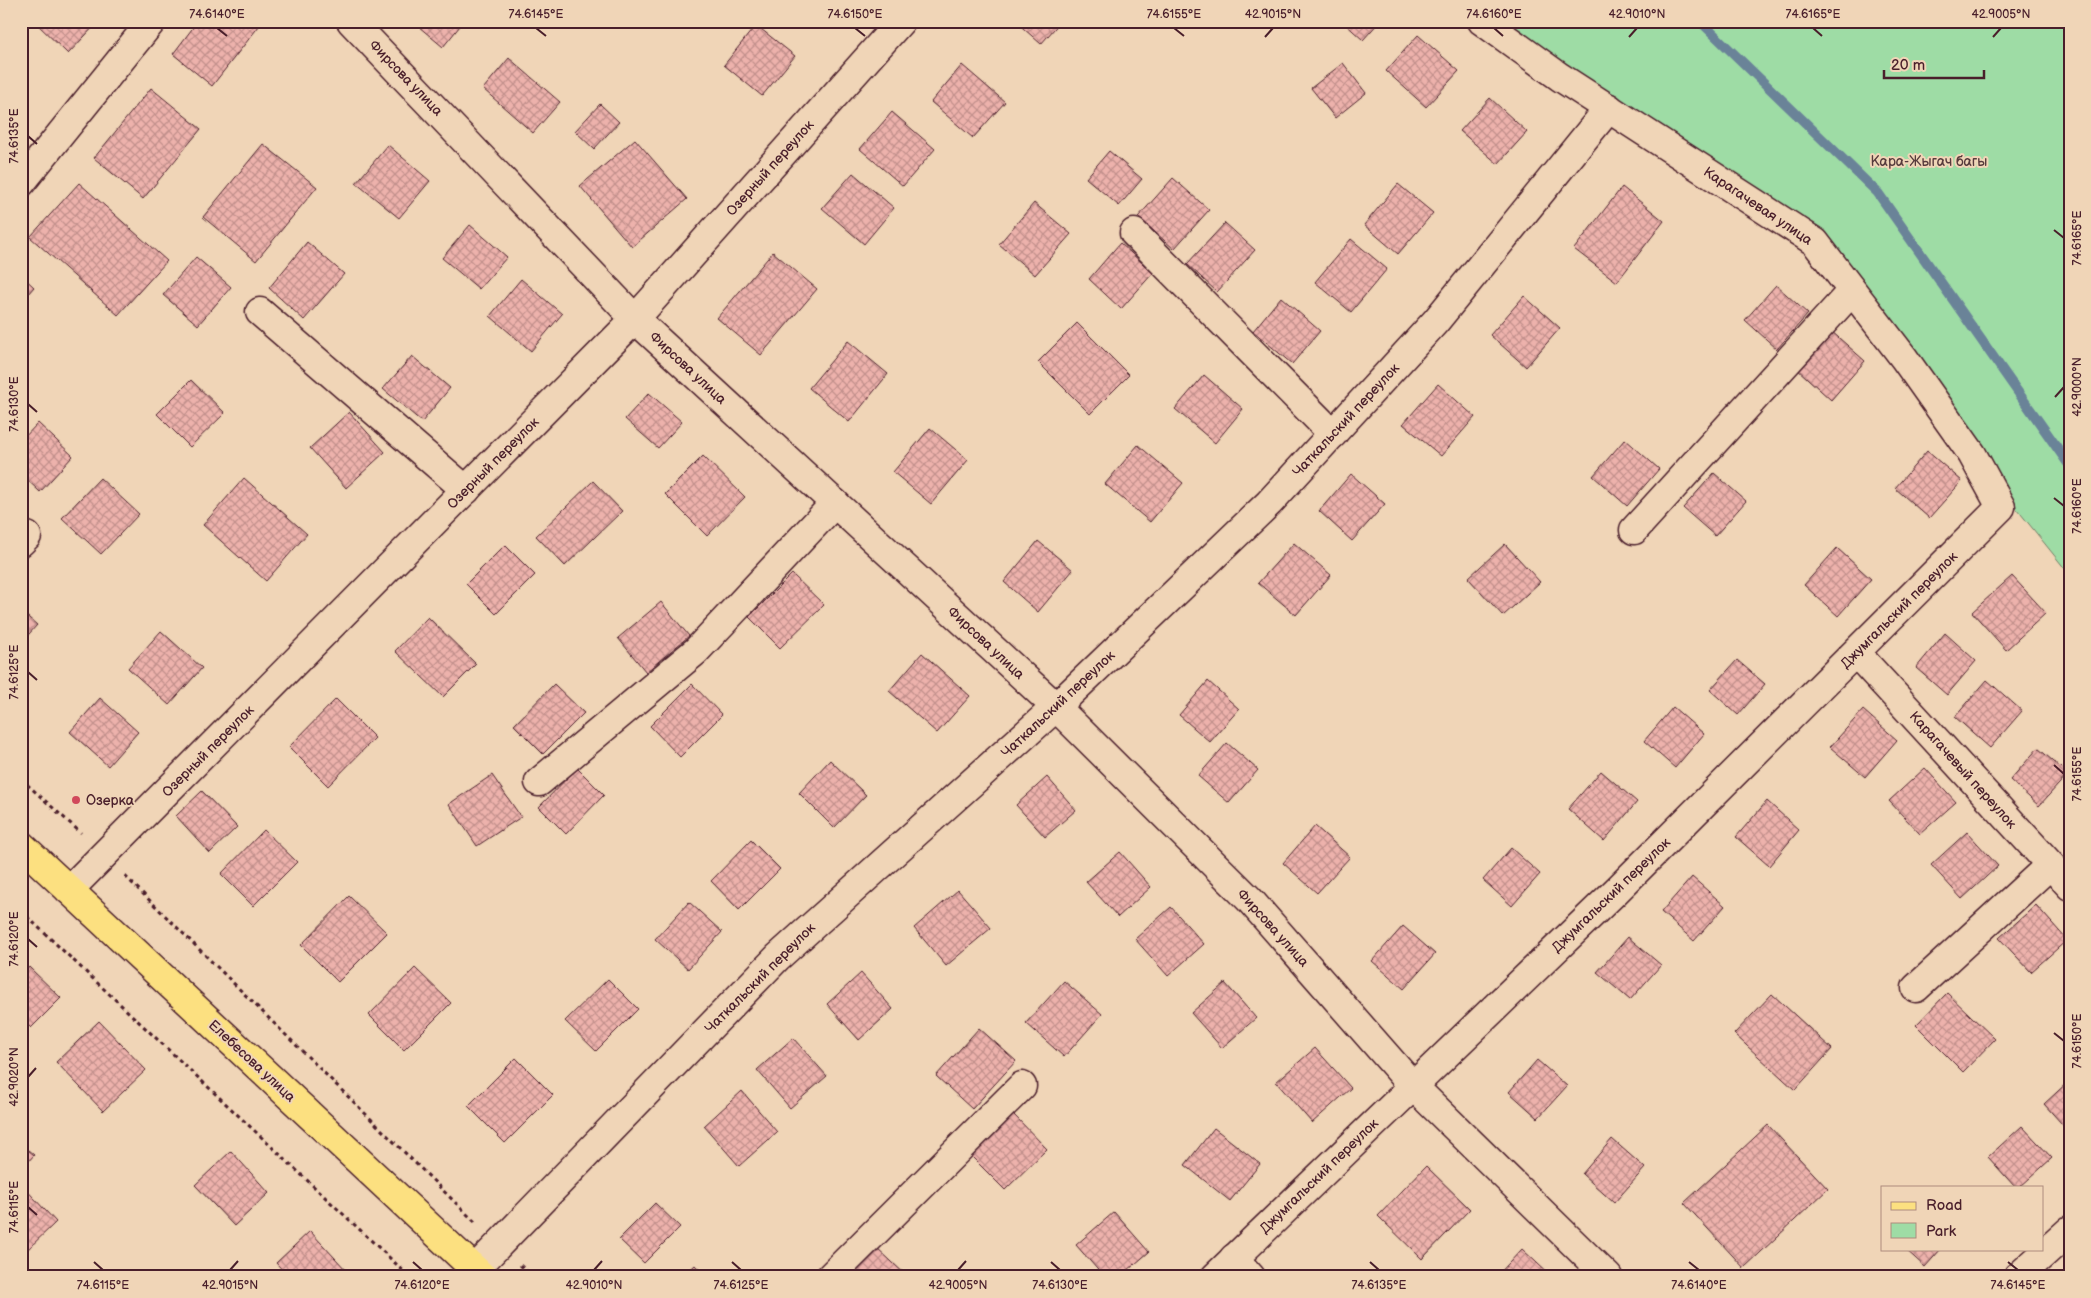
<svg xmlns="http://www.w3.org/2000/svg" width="2091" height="1298" font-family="'Balsamiq Sans',sans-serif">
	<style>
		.park { fill: #9edca5; stroke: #747e68 }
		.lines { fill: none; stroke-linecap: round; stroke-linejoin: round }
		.stream { stroke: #6a8398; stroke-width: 10 }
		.building { fill: url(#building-cross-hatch); stroke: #4a1f2b }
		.minor-casing { stroke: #4a1f2b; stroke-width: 31 }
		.major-casing { stroke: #4a1f2b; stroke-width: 31 }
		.path { stroke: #4a1f2b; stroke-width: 3; stroke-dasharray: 4 4; stroke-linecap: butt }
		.minor { stroke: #f0d5b7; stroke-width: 28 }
		.major { stroke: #fce080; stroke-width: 28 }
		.ticks { fill: none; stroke: #4a1f2b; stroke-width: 2 }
		.poi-dot { fill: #d1495b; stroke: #f0d5b7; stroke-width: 2 }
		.labels { text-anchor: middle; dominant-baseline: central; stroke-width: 4; stroke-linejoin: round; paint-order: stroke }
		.street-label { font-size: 14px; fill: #4a1f2b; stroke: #f0d5b7 }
		.park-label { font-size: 14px; fill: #573b3d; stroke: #f0d5b7 }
		.poi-label { font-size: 14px; fill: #4a1f2b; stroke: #f0d5b7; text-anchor: start }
		.neatline { fill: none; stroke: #4a1f2b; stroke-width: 2 }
		.ticks-label { font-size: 12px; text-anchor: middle; fill: #4a1f2b }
	</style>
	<defs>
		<pattern id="building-cross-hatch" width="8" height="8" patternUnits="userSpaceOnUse" patternTransform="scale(1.25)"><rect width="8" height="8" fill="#edb2ac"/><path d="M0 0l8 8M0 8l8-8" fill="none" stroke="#c2908c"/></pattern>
	</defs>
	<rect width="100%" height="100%" fill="#f0d5b7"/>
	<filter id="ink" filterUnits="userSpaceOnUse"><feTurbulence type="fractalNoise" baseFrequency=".02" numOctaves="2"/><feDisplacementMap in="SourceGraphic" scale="10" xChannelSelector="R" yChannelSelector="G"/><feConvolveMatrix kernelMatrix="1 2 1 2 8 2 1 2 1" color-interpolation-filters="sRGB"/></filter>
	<g filter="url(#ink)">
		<path class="park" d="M1472,21h598v554l-119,-148 -136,-185z"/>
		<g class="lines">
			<path class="stream" d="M1700,21l178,172 192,273"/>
		</g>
		<g class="building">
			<path d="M34,21h65l-31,33z"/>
			<path d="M198,21h65l-51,65 -39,-32z"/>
			<path d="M412,21h52l-21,26z"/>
			<path d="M1015,21h46l-20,23z"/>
			<path d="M1342,21h38l-17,19z"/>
			<path d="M756,25l39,31 -33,40 -38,-31z"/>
			<path d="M1418,35l41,36 -33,36 -40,-36z"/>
			<path d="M509,58l51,44 -27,31 -50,-44z"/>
			<path d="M1343,63l23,30 -31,25 -24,-30z"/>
			<path d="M962,65l43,37 -32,36 -42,-36z"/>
			<path d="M151,88l50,41 -58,70 -49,-41z"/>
			<path d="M1490,98l37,34 -29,32 -38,-33z"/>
			<path d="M600,104l19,18 -25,27 -19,-18z"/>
			<path d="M892,112l43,37 -32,37 -43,-37z"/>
			<path d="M635,139l52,60 -55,48 -52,-61z"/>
			<path d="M263,144l54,43 -61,74 -53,-44z"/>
			<path d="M388,145l42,36 -31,37 -43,-35z"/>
			<path d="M1109,151l33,28 -23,27 -33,-28z"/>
			<path d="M853,173l41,35 -30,36 -42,-36z"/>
			<path d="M1173,178l36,32 -35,39 -36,-32z"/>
			<path d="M79,183l88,78 -49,54 -88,-78z"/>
			<path d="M1398,184l35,29 -35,41 -34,-29z"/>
			<path d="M1622,187l42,34 -47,61 -43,-33z"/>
			<path d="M1034,203l37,31 -36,41 -36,-31z"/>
			<path d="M1225,223l30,27 -38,42 -30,-28z"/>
			<path d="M470,225l37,32 -28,32 -37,-31z"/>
			<path d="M1351,239l36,30 -36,43 -36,-30z"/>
			<path d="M307,242l37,32 -40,46 -35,-32z"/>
			<path d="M1120,243l33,30 -32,36 -32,-30z"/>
			<path d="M773,252l44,37 -56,66 -44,-37z"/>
			<path d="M196,257l35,30 -33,38 -35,-30z"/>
			<path d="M21,275l13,12 -13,15z"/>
			<path d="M521,279l41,35 -31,37 -41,-35z"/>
			<path d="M1776,285l32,29 -31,35 -32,-29z"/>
			<path d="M1524,296l36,32 -34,39 -36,-32z"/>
			<path d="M1281,297l39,34 -28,33 -39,-33z"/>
			<path d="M1077,323l52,52 -39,39 -52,-52z"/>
			<path d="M1830,330l35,31 -34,39 -35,-32z"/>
			<path d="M848,341l40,33 -39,48 -40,-34z"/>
			<path d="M412,356l38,32 -28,34 -39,-33z"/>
			<path d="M1204,375l39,34 -28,34 -40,-34z"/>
			<path d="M191,380l34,33 -35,34 -33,-33z"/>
			<path d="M1438,384l37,33 -34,39 -38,-32z"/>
			<path d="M649,393l33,29 -24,26 -33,-29z"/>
			<path d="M349,412l36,40 -39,36 -36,-40z"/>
			<path d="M38,423l35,33 -33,36 -19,-18v-33z"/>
			<path d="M930,428l38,32 -37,44 -38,-32z"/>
			<path d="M1625,439l34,30 -32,37 -34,-30z"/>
			<path d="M1138,445l45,38 -33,39 -45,-38z"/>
			<path d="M1927,451l35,30 -33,37 -34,-30z"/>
			<path d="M703,456l42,41 -38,39 -42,-42z"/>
			<path d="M1714,473l32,28 -31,35 -32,-28z"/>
			<path d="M1351,474l34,30 -33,37 -33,-30z"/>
			<path d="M100,478l39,36 -38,40 -39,-36z"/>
			<path d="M244,478l63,56 -41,47 -63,-56z"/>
			<path d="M593,481l29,30 -57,55 -29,-30z"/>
			<path d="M1038,541l35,29 -35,42 -34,-30z"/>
			<path d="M1294,543l37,32 -35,40 -38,-32z"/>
			<path d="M1505,544l35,38 -37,34 -35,-38z"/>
			<path d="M505,545l30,30 -39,39 -30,-30z"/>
			<path d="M1837,548l34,31 -33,37 -34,-31z"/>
			<path d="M792,574l32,31 -44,43 -31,-31z"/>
			<path d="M2012,576l34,37 -40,37 -34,-38z"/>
			<path d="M661,602l28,34 -43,36 -28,-34z"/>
			<path d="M21,611l16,14 -16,18z"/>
			<path d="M428,617l48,47 -33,33 -48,-46z"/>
			<path d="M161,631l41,37 -33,37 -41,-37z"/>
			<path d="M1945,633l31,28 -29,34 -31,-27z"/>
			<path d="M922,653l48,43 -33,37 -48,-42z"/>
			<path d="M1737,660l28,24 -27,31 -28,-25z"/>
			<path d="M1987,680l35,31 -32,37 -35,-31z"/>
			<path d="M1208,681l31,28 -29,33 -31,-27z"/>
			<path d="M554,684l30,29 -41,41 -29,-29z"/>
			<path d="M692,684l30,31 -42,42 -30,-31z"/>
			<path d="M100,698l38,34 -30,34 -38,-34z"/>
			<path d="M336,699l39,39 -47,48 -39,-39z"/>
			<path d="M1673,707l31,27 -29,34 -31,-27z"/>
			<path d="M1863,710l34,30 -32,37 -35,-30z"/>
			<path d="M1227,743l31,27 -29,33 -31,-27z"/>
			<path d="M2038,748l30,26 -29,32 -29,-26z"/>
			<path d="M830,760l36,35 -32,33 -35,-35z"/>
			<path d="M577,768l27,27 -38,39 -27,-27z"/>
			<path d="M1925,768l31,34 -36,32 -31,-33z"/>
			<path d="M1601,771l36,31 -33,39 -36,-32z"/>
			<path d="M492,775l29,42 -44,29 -28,-42z"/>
			<path d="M1047,777l29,33 -31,27 -29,-32z"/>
			<path d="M202,791l35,36 -27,26 -34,-37z"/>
			<path d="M1767,801l32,29 -30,36 -33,-29z"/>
			<path d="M1315,826l35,31 -33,36 -34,-30z"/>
			<path d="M264,830l33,32 -44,44 -32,-32z"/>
			<path d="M1967,832l31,34 -36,33 -31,-34z"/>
			<path d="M751,840l29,29 -41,41 -28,-29z"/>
			<path d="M1511,848l29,26 -28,32 -29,-26z"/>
			<path d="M1120,852l31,35 -33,30 -32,-35z"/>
			<path d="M1692,877l33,29 -31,35 -33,-29z"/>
			<path d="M958,890l33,38 -45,38 -32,-38z"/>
			<path d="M349,896l38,37 -49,49 -37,-37z"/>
			<path d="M689,902l33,30 -34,37 -33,-30z"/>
			<path d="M2036,905l31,35 -36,32 -32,-34z"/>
			<path d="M1171,907l33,37 -36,32 -33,-37z"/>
			<path d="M1403,926l32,28 -31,35 -32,-28z"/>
			<path d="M1628,937l33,28 -31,35 -33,-28z"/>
			<path d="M29,967l32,31 -30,30 -10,-10v-43z"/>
			<path d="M415,968l36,35 -47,47 -35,-35z"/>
			<path d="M861,973l32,36 -34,31 -32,-36z"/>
			<path d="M608,979l30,30 -42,42 -31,-30z"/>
			<path d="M1064,981l38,33 -38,43 -38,-34z"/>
			<path d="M1225,983l31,35 -34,30 -31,-35z"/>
			<path d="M1947,993l48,46 -32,33 -47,-47z"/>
			<path d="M1772,994l60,55 -37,41 -61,-56z"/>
			<path d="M99,1021l47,49 -43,41 -47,-49z"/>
			<path d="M979,1028l37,33 -44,48 -36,-33z"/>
			<path d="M793,1038l34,38 -37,32 -33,-38z"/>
			<path d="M1315,1048l36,40 -39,35 -36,-41z"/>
			<path d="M516,1058l37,37 -48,48 -37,-37z"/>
			<path d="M1537,1060l30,26 -29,32 -29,-26z"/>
			<path d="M2070,1080v53l-26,-29z"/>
			<path d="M742,1091l35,41 -38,34 -35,-40z"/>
			<path d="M1013,1114l34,35 -42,41 -34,-34z"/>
			<path d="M1768,1125l60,64 -84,79 -60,-65z"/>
			<path d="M2022,1126l30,32 -32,29h-5l-27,-30z"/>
			<path d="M1214,1128l46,36 -30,37 -45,-36z"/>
			<path d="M1612,1139l33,29 -31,35 -32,-29z"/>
			<path d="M21,1144l13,11 -13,15z"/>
			<path d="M231,1151l38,42 -35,33 -39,-41z"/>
			<path d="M1426,1166l44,43 -48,50 -44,-43z"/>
			<path d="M22,1185l34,37 -30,29 -5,-5z"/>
			<path d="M655,1203l25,24 -36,36 -25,-24z"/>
			<path d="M1114,1212l35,40 -29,25h-16l-28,-32z"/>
			<path d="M310,1231l37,40 -6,6h-52l-13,-14z"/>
			<path d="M875,1246l33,31h-63z"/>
			<path d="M1522,1249l30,28h-56z"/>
			<path d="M1905,1249h36l-16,18z"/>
			<path d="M695,1265l11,12h-24z"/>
		</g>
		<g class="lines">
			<g class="minor-casing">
				<g id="minor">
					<path d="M351,21l284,298 421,388 193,192 163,186 196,192"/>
					<path d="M21,183l131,-162"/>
					<path d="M1134,233l199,201"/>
					<path d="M260,312l206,178"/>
					<path d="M1634,530l217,-238"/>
					<path d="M21,542l6,-6"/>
					<path d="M1856,653l214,233"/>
					<path d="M539,782l157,-131 139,-148"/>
					<path d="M69,890l566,-571 266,-298"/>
					<path d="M1916,988l134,-123"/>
					<path d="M1234,1258l17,19"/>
					<path d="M475,1269l303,-312 278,-250 213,-204 167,-182 173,-213"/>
					<path d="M830,1277l192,-191"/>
					<path d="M1215,1277l401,-386 385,-384 -29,-53 -68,-96 -89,-116 -255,-165 -78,-56"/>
					<path d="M2018,1277l52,-47"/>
				</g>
			</g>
			<g class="major-casing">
				<path id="major" d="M21,845l462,432"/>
			</g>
			<g class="path">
				<path d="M21,779l60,54"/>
				<path d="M125,876l351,347"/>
				<path d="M21,911l389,366"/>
				<path d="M520,1265l13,12"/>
			</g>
			<use href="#minor" class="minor"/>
			<use href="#major" class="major"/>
		</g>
	</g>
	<path class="ticks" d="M217,28l10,8M536,28l10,8M855,28l10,8M1174,28l10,8M1494,28l9,8M1813,28l9,8M1265,37l8,-9M1629,37l8,-9M1993,37l8,-9M28,136l9,8M2054,230l10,8M2055,397l9,-10M28,404l9,8M2054,498l10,8M28,672l9,8M2054,765l10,9M28,939l9,8M2054,1033l10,8M28,1077l8,-9M28,1207l9,8M94,1262l9,8M413,1262l9,8M732,1262l9,8M1051,1262l9,8M1370,1262l9,8M1689,1262l10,8M2008,1262l10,8M230,1270l8,-9M594,1270l8,-9M958,1270l8,-9"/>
	<circle class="poi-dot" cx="76" cy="800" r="5"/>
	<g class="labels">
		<g class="street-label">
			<text transform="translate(406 78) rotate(46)">Фирсова улица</text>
			<text transform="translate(770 168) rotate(-48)">Озерный переулок</text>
			<text transform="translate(1758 206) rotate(34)">Карагачевая улица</text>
			<text transform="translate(688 368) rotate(43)">Фирсова улица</text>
			<text transform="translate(1346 420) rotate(-47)">Чаткальский переулок</text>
			<text transform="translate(493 463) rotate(-45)">Озерный переулок</text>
			<text transform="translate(1899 610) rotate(-45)">Джумгальский переулок</text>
			<text transform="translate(986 643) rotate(43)">Фирсова улица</text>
			<text transform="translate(1058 704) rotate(-43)">Чаткальский переулок</text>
			<text transform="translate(208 751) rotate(-45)">Озерный переулок</text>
			<text transform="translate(1963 770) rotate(48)">Карагачевый переулок</text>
			<text transform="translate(1611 895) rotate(-44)">Джумгальский переулок</text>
			<text transform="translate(1273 928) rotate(48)">Фирсова улица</text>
			<text transform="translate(760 978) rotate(-45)">Чаткальский переулок</text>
			<text transform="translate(252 1061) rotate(43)">Елебесова улица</text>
			<text transform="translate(1319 1176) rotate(-44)">Джумгальский переулок</text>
		</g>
		<g class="park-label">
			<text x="1929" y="161">Кара-Жыгач багы</text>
		</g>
		<g class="poi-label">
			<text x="86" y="800">Озерка</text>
		</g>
	</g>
	<rect width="2091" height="1298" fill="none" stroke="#f0d5b7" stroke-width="55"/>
	<rect x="1881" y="1186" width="162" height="65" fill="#f0d5b7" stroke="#ae8c7f"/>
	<rect x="1891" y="1202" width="25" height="8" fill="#fce080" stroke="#ae8c7f"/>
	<text x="1926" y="1210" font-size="15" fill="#4a1f2b">Road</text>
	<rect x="1891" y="1223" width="25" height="15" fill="#9edca5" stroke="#ae8c7f"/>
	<text x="1926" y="1236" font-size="15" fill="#4a1f2b">Park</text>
	<path d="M1884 70v8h100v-8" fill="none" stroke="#4a1f2b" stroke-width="2.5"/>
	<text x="1891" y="70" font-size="15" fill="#4a1f2b" stroke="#f0d5b7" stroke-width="4" paint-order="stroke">20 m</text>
	<rect x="28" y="28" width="2036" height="1242" class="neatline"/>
	<g class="ticks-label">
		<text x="217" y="18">74.6140°E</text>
		<text x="536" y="18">74.6145°E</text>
		<text x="855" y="18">74.6150°E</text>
		<text x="1174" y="18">74.6155°E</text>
		<text x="1273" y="18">42.9015°N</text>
		<text x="1494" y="18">74.6160°E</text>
		<text x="1637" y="18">42.9010°N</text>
		<text x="1813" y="18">74.6165°E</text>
		<text x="2001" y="18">42.9005°N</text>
		<text transform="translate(14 136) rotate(-90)" y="4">74.6135°E</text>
		<text transform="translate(2077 238) rotate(-90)" y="4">74.6165°E</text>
		<text transform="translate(2077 387) rotate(-90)" y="4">42.9000°N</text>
		<text transform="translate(14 404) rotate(-90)" y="4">74.6130°E</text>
		<text transform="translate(2077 506) rotate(-90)" y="4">74.6160°E</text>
		<text transform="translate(14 672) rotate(-90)" y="4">74.6125°E</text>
		<text transform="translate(2077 774) rotate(-90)" y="4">74.6155°E</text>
		<text transform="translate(14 939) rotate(-90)" y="4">74.6120°E</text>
		<text transform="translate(2077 1041) rotate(-90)" y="4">74.6150°E</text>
		<text transform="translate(14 1077) rotate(-90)" y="4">42.9020°N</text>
		<text transform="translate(14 1207) rotate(-90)" y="4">74.6115°E</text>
		<text x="103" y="1289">74.6115°E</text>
		<text x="230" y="1289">42.9015°N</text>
		<text x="422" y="1289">74.6120°E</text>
		<text x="594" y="1289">42.9010°N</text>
		<text x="741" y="1289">74.6125°E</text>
		<text x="958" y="1289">42.9005°N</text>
		<text x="1060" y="1289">74.6130°E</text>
		<text x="1379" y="1289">74.6135°E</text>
		<text x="1699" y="1289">74.6140°E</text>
		<text x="2018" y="1289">74.6145°E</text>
	</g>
</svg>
